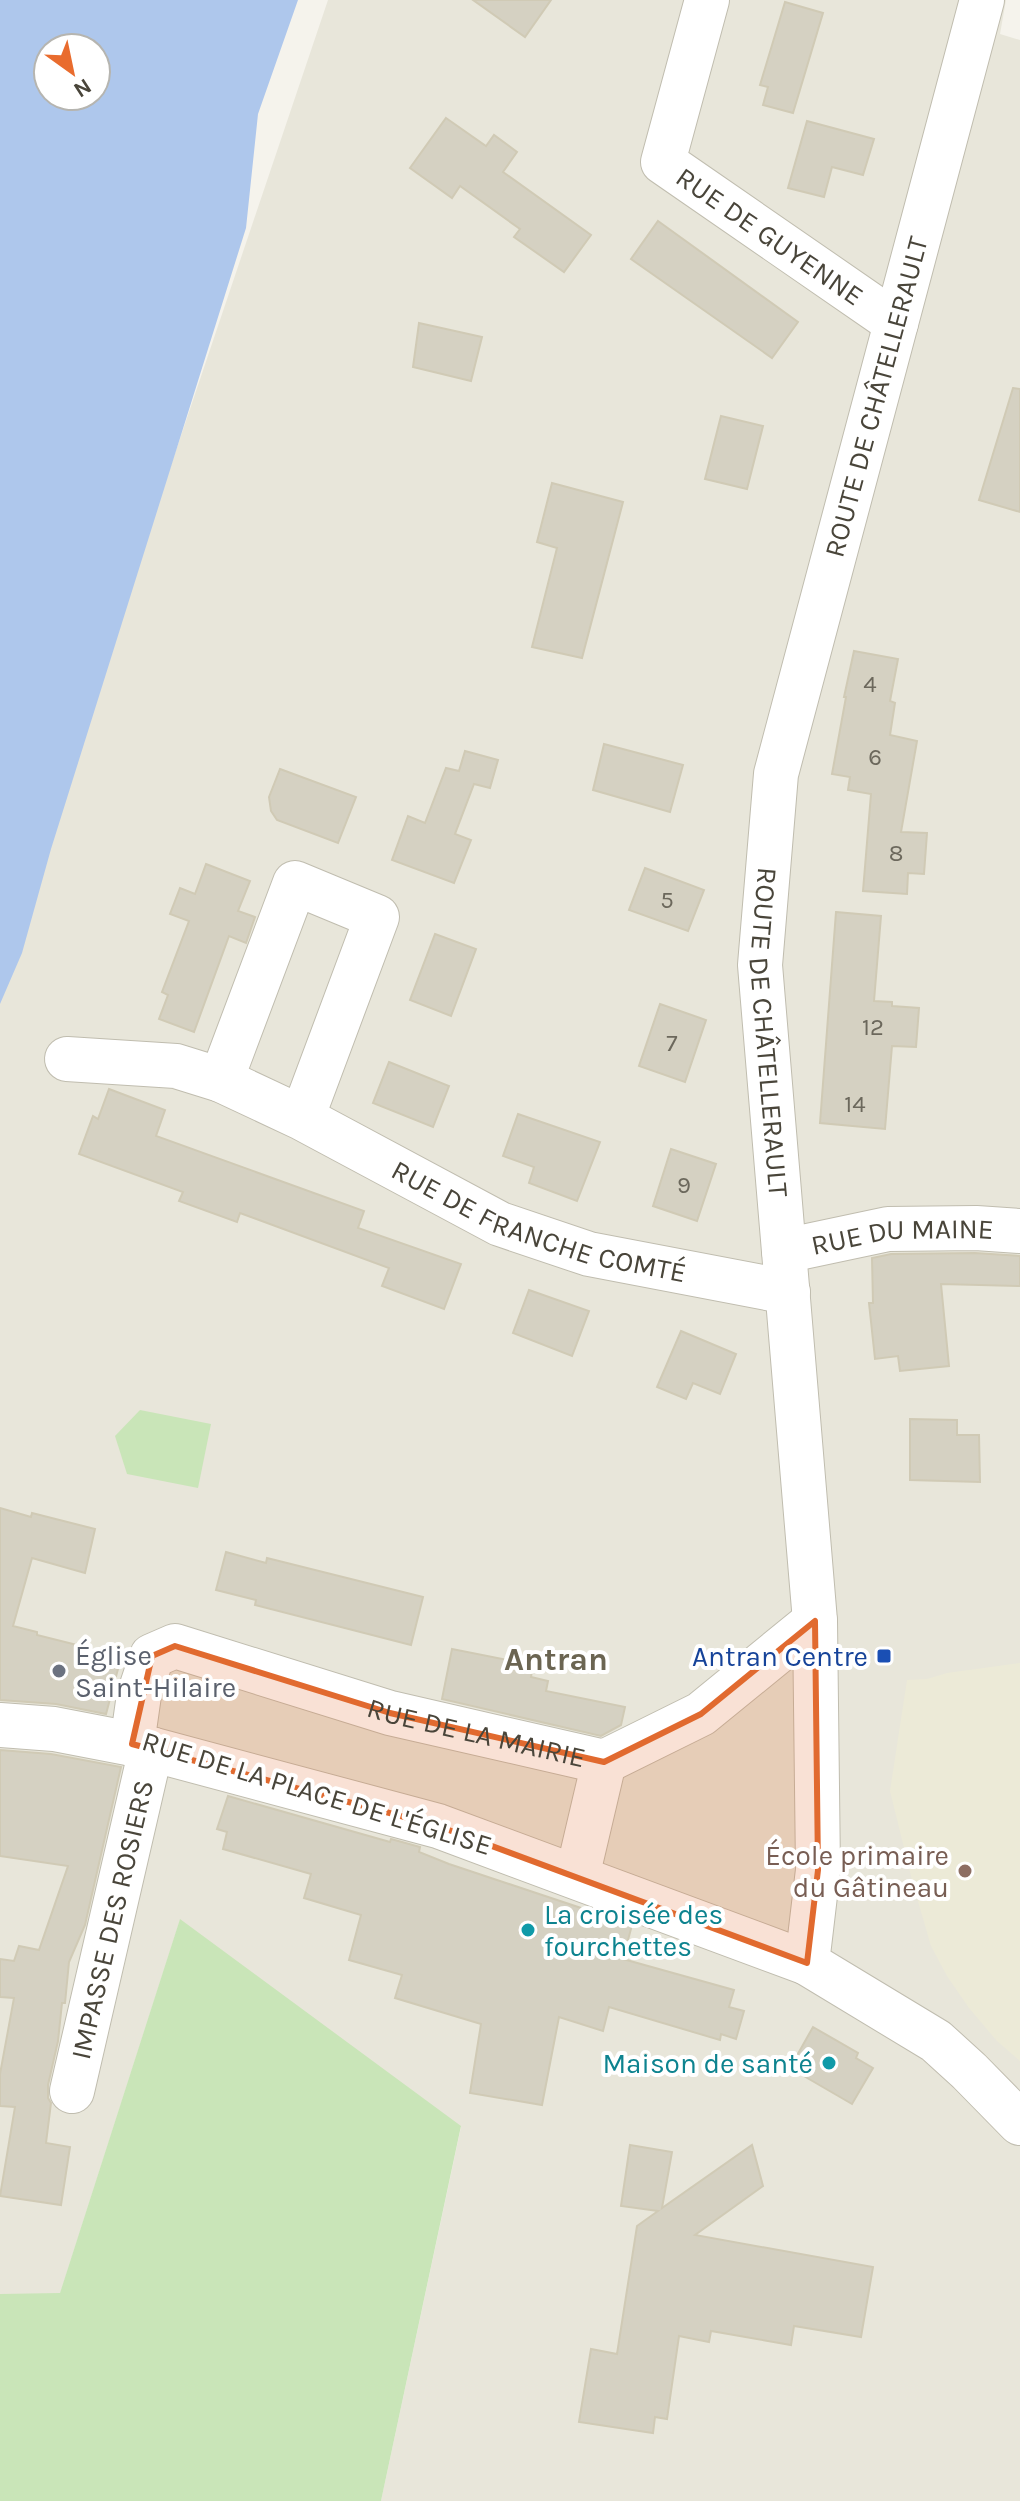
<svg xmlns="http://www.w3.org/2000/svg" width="1020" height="2501" font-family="Karla,sans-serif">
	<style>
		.residential { fill: #e8e6da }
		.education { fill: #ecead7 }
		.green { fill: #c9e5b8 }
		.water { fill: #aec7ec; fill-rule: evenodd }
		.building { fill: #d5d1c2; stroke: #d0cab5; stroke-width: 2 }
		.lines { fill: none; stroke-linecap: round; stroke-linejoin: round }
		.minor-casing { stroke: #c0bdaf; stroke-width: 46 }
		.minor { stroke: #fff; stroke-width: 44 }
		.marked { fill: #e16a2f; fill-opacity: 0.2; stroke: #e16a2f; stroke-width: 6; stroke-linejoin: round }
		.transit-dot { fill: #1a4fb4; stroke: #fff; stroke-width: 3 }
		.worship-dot { fill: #6b7280; stroke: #fff; stroke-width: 3 }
		.education-dot { fill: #8d6e63; stroke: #fff; stroke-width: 3 }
		.culture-dot { fill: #0f9aa8; stroke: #fff; stroke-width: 3 }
		.labels { text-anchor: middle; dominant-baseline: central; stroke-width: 8; stroke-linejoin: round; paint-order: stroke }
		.number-label { font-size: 24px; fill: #6c685c }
		.street-label { font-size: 28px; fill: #49453a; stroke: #fff }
		.worship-label { font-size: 28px; fill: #5b616d; stroke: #fff; text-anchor: start }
		.transit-label { font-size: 28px; fill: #164399; stroke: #fff; text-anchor: end }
		.education-label { font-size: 28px; fill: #785e54; stroke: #fff; text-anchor: end }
		.culture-label { font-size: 28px; fill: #0d838f; stroke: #fff; text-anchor: start }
		.quarter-label { font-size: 32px; font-weight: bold; fill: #6b6552; stroke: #fff }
	</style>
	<rect width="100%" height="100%" fill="#f5f3ec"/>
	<path class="residential" d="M328,0h678l-6,34 20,6v2461h-639l80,-374 -281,-207 -120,374h-60v-1322z"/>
	<path class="education" d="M1020,1663v398l-23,-20 -28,-33 -22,-32 -16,-30 -18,-62 -23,-93 17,-111 20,-1 20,-6z"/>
	<g class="green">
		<path d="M140,1410l71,14 -13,64 -71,-14 -12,-38z"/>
		<path d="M180,1919l281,207 -80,375h-381v-207l60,-1z"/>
	</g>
	<path class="water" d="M0,0h298l-40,114 -12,114 -195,621 -29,104 -22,51zM48,48h48v48h-48z"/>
	<g class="building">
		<path d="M473,0h78l-26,37z"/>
		<path d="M785,2l38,11 -30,100 -30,-8 5,-18 -8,-2z"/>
		<path d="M446,118l40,28 8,-11 23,17 -14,20 88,63 -27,37 -50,-35 6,-8 -60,-43 -8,12 -42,-30z"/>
		<path d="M807,121l67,18 -11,36 -31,-8 -8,30 -36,-9z"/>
		<path d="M658,221l140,101 -26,36 -141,-99z"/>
		<path d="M419,323l63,14 -11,44 -58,-14z"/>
		<path d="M1013,388l7,1v123l-41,-12z"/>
		<path d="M721,416l42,10 -16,63 -42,-10z"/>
		<path d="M552,483l71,19 -41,156 -50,-11 25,-99 -20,-6z"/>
		<path d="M854,651l44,8 -8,42 5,2 -5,32 27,6 -16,91 26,1 -3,41 -16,-1 -1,21 -44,-3 8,-97 -23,-4 2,-13 -18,-3 14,-77h-2z"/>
		<path d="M604,744l79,21 -13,47 -77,-22z"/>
		<path d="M465,751l33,9 -8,28 -16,-4 -19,50 16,6 -17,43 -62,-23 16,-44 17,7 21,-55 13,3z"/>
		<path d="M280,769l76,28 -18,46 -61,-23 -6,-9 -2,-14z"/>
		<path d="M206,864l44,17 -12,30 17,6 -9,26 -17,-7 -35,96 -35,-13 9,-24 -6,-3 27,-71 -19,-7 10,-26 15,6z"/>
		<path d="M645,868l59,22 -16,41 -59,-21z"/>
		<path d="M836,912l45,4 -7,85 18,1v4l27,2 -3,39 -24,-1 -7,83 -65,-6z"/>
		<path d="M435,934l41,15 -25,67 -41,-16z"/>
		<path d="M660,1004l46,16 -21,62 -46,-16z"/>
		<path d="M389,1062l60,24 -16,41 -60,-24z"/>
		<path d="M109,1089l56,21 -9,26 208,75 -6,17 103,36 -17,45 -62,-23 7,-18 -149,-55 -3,9 -58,-21 4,-9 -104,-38 14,-38 5,3z"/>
		<path d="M518,1114l82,28 -23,59 -48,-18 5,-16 -31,-11z"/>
		<path d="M671,1149l45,15 -19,57 -44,-15z"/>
		<path d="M975,1253l45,3v30l-79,-2 8,82 -49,5 -2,-15 -23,3 -6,-56h4l-1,-45 19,-4z"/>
		<path d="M529,1290l60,21 -17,45 -59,-23z"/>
		<path d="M681,1331l55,23 -16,40 -27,-11 -7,16 -29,-12z"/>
		<path d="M910,1419l47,1v15h22l1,47 -70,-2z"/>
		<path d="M0,1508l31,9 1,-4 63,16 -10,44 -53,-15 -19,68 24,6v3l44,11 -2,8 37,10 -1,4 3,1 -12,45 -50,-10 -56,-4z"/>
		<path d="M226,1552l40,11 1,-5 156,39 -12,48 -156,-40 1,-5 -40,-10z"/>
		<path d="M452,1649l81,16 -2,12 17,4 -2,10 79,16 -4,18 -20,11 -159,-37z"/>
		<path d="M0,1750l51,4 70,13 -36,158 -16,37 -4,41h-3l-4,38 -10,44v13l3,5 -5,40 24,4 -9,58 -61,-9 15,-89 -15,-1v-32l14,-76 -14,-1v-38l14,2 5,-15 20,4 29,-84 -68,-10z"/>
		<path d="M228,1796l162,46 1,-3 29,8 -1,5 30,12 183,61 -9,34 111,31 -5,17 15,4 -8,28 -15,-5 -1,6 -111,-33 -6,24 -44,-14 -17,88 -72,-12 11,-69 -86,-26 7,-23 -53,-15 12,-45 -57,-17 7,-24 -88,-25 4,-17 -10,-3z"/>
		<path d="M813,2027l45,26 -2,5 17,10 -21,36 -62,-36z"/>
		<path d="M630,2145l42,7 -10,56 90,-63 11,41 -68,49 178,32 -12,70 -67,-11 -3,19 -80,-14 -2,11 -30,-6 -12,83 -12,-2 -2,16 -74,-11 12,-73 26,5 20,-128 21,-15 -37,-5z"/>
	</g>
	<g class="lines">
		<g class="minor-casing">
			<g id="minor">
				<path id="s1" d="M707,0l-44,162 233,161"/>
				<path id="s2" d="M982,0l-206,774 -16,191 55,656 3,249 -11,93 129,78 33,30 51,52"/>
				<path d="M67,1059l109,7 45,14"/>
				<path id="s3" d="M302,1118l75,-201 -82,-34 -74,197 81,38 198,106 89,30 199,38"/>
				<path id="s4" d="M784,1251l104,-22 88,-1 44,3"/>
				<path d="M0,1725l54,4 78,15"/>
				<path d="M577,1877l27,-115"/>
				<path id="s5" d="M807,1963l-369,-137 -306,-82 7,-49 13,-39 23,-10 215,67 214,49 97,-48 114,-93"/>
				<path id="s6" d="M72,2091l79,-342"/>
			</g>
		</g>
		<use href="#minor" class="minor"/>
	</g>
	<path class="marked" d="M815,1621l3,249 -11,93 -369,-137 -306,-82 20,-88 23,-10 215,67 214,49 97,-48z"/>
	<rect class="transit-dot" x="876" y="1648" width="16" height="16" rx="4"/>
	<circle class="worship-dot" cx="59" cy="1671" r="8"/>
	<circle class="education-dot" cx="965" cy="1871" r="8"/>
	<g class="culture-dot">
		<circle cx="528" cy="1930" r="8"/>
		<circle cx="829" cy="2063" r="8"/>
	</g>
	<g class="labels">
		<g class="number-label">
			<text x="870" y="684">4</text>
			<text x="875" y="757">6</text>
			<text x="896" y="853">8</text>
			<text x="667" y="900">5</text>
			<text x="873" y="1027">12</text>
			<text x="672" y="1043">7</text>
			<text x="855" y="1104">14</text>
			<text x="684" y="1185">9</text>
		</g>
		<g class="street-label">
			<text stroke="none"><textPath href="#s1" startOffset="298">RUE DE GUYENNE</textPath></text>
			<text transform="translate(876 397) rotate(-75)">ROUTE DE CHÂTELLERAULT</text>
			<text stroke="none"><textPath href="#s2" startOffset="1060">ROUTE DE CHÂTELLERAULT</textPath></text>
			<text stroke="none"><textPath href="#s3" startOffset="864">RUE DE FRANCHE COMTÉ</textPath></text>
			<text stroke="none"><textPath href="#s4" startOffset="120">RUE DU MAINE</textPath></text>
			<text stroke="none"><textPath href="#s5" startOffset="1140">RUE DE LA MAIRIE</textPath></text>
			<text transform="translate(317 1793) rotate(17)">RUE DE LA PLACE DE L'ÉGLISE</text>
			<text stroke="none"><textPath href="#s6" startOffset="176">IMPASSE DES ROSIERS</textPath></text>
		</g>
		<g class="worship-label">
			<text x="75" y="1655">Église<tspan x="75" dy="32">Saint-Hilaire</tspan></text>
		</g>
		<g class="transit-label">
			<text x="868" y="1656">Antran Centre</text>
		</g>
		<g class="education-label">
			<text x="949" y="1855">École primaire<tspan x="949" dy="32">du Gâtineau</tspan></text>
		</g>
		<g class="culture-label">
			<text x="544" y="1914">La croisée des<tspan x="544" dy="32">fourchettes</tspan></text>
			<text x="813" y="2063" text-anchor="end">Maison de santé</text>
		</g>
		<g class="quarter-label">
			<text x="556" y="1659">Antran</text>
		</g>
	</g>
	<g transform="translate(72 72) rotate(147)"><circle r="38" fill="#ffffff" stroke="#b6b5b0" stroke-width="2"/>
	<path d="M0-6L14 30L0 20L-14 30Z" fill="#e96c2e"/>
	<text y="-12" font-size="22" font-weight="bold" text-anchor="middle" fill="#49453a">N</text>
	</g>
</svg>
